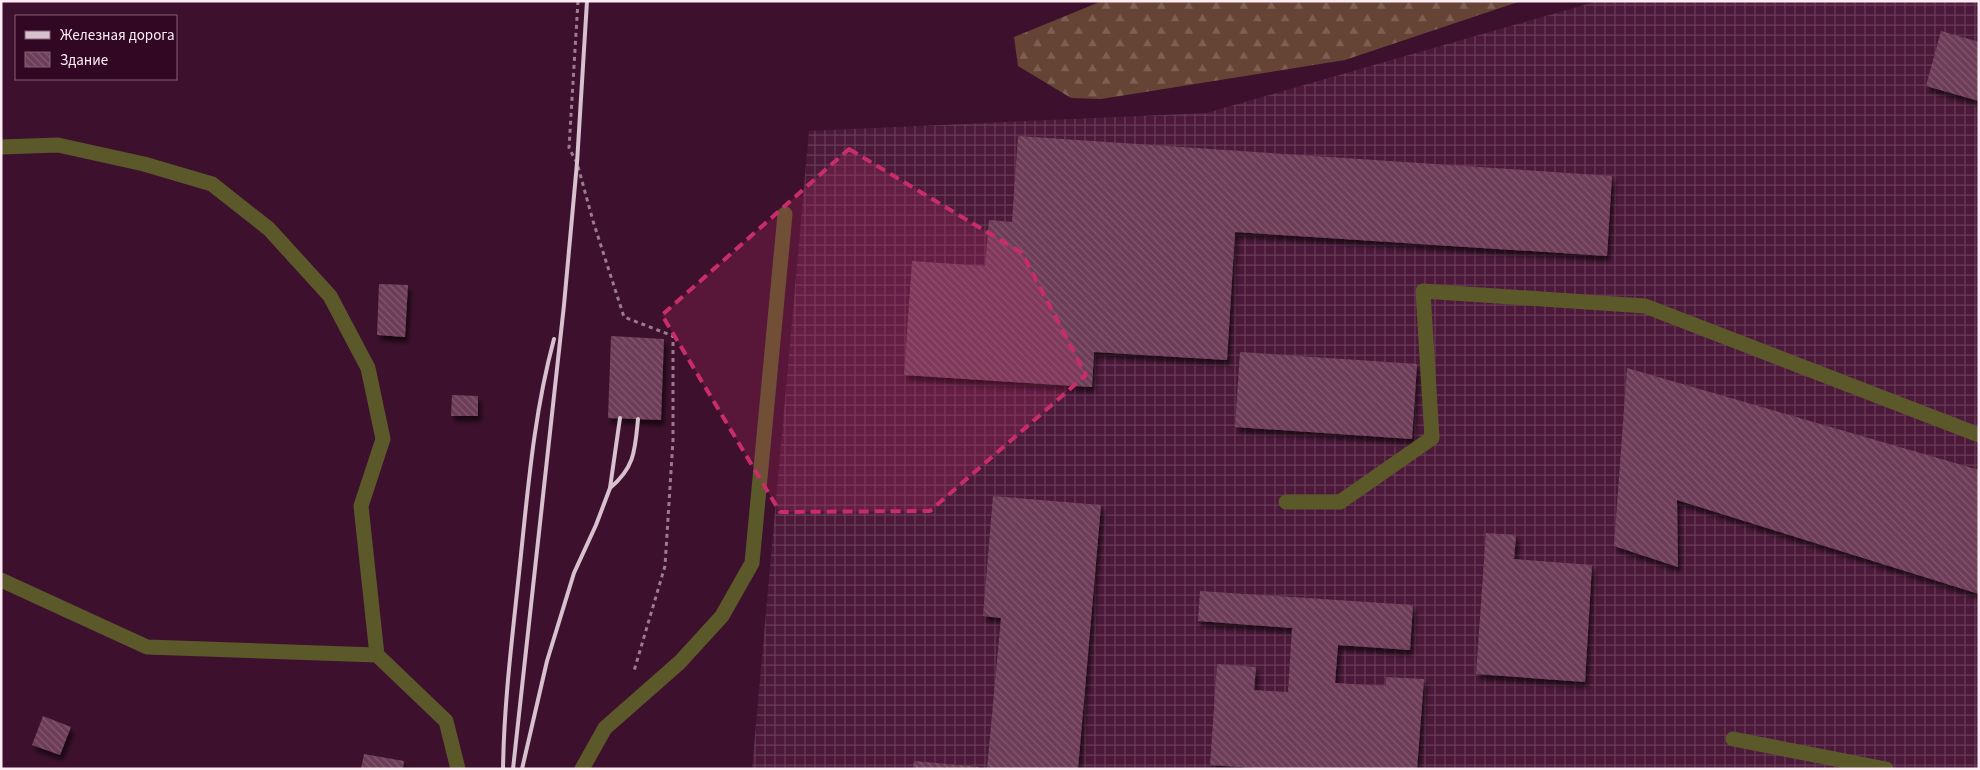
<svg xmlns="http://www.w3.org/2000/svg" width="1980" height="770" font-family="'Source Sans 3',sans-serif">
	<style>
		.industrial { fill: url(#industrial-grid) }
		.forest { fill: url(#forest-firs) }
		.building { fill: url(#building-back-hatch); filter: url(#shadow) }
		.lines { fill: none; stroke-linecap: round; stroke-linejoin: round }
		.path { stroke: #9b7c8e; stroke-width: 3; stroke-dasharray: 4 4; stroke-linecap: butt }
		.service { stroke: #5b582a; stroke-width: 15 }
		.rail { stroke: #d8c1ce; stroke-width: 4 }
		.marked { fill: #c82d6a; fill-opacity: 0.2; stroke: #c82d6a; stroke-width: 4; stroke-dasharray: 10 6; stroke-linejoin: round }
	</style>
	<defs>
		<pattern id="industrial-grid" width="8" height="8" patternUnits="userSpaceOnUse" patternTransform="scale(1.25)"><rect width="8" height="8" fill="#4c193a"/><path d="M0 4h8M4 0v8" fill="none" stroke="#673b57"/></pattern>
		<pattern id="forest-firs" width="22" height="20" patternUnits="userSpaceOnUse" patternTransform="scale(1.25)"><rect width="22" height="20" fill="#664435"/><path d="M5 1l3.5 6h-7zM16 11l3.5 6h-7z" fill="#7d5f53"/></pattern>
		<pattern id="building-back-hatch" width="6" height="6" patternUnits="userSpaceOnUse" patternTransform="scale(1.25)"><rect width="6" height="6" fill="#6d3d59"/><path d="M-1 5l2 2M0 0l6 6M5-1l2 2" fill="none" stroke="#835971"/></pattern>
		<filter id="shadow"><feDropShadow dx="3" dy="5.5" stdDeviation="2.5" flood-color="#0009"/></filter>
	</defs>
	<rect width="100%" height="100%" fill="#3d112d"/>
	<path class="industrial" d="M1598,1h381v768h-1227l57,-638 397,-18z"/>
	<path class="forest" d="M1102,1h419l-176,59 -244,39 -30,-1 -53,-32 -4,-29z"/>
	<g class="building">
		<path d="M1941,31l38,11v59l-53,-15z"/>
		<path d="M1018,136l594,40 -5,80 -372,-24 -8,128 -133,-8 -2,35 -188,-12 8,-114 73,5 4,-46 23,2z"/>
		<path d="M379,284l29,1 -3,52 -28,-2z"/>
		<path d="M611,336l53,3 -3,81 -53,-2z"/>
		<path d="M1240,352l177,12 -5,75 -177,-12z"/>
		<path d="M1627,368l352,102v124l-302,-94 1,67 -64,-21z"/>
		<path d="M452,395l26,1v20h-27z"/>
		<path d="M993,496l108,9 -23,264h-91l14,-151 -18,-2z"/>
		<path d="M1486,533l30,2 -2,24 78,6 -7,117 -109,-8z"/>
		<path d="M1200,591l213,14 -3,45 -72,-5 -3,38 51,3v-9l38,2 -7,90h-146l-61,-4 7,-101 39,3 -2,23 34,2 4,-64 -94,-7z"/>
		<path d="M43,716l28,11 -11,28 -28,-10z"/>
		<path d="M364,754l40,7 -1,8h-42z"/>
		<path d="M914,761l65,6v2h-66z"/>
	</g>
	<g class="lines">
		<path class="path" d="M578,1l-9,147 8,15 16,58 31,96 49,19v104l-8,126 -31,105"/>
		<g class="service">
			<path d="M1,147l57,-2 86,19 68,20 57,45 61,67 38,72 15,71 -22,67 16,149 69,66 12,48"/>
			<path d="M1286,502h54l92,-64 -9,-147 222,15 334,129"/>
			<path d="M1,580l146,67 230,8"/>
			<path d="M1733,739l153,30"/>
			<path d="M582,769l23,-41 75,-66 42,-46 30,-53 33,-349"/>
		</g>
		<g class="rail">
			<path d="M610,488c25,-21 25,-38 28,-69"/>
			<path d="M503,769c1,-69 10,-137 17,-205 8,-76 14,-151 34,-225"/>
			<path d="M513,769l51,-464 13,-142 10,-162"/>
			<path d="M522,769l25,-108 27,-88 22,-48 14,-37 10,-70"/>
		</g>
	</g>
	<path class="marked" d="M849,149l173,104 64,122 -156,136 -150,1 -118,-197z"/>
	<rect width="1980" height="770" fill="none" stroke="#feecf5" stroke-width="5"/>
	<rect x="15" y="15" width="162" height="65" fill="#320723" stroke="#846377"/>
	<rect x="25" y="31" width="25" height="8" fill="#d8c1ce" stroke="#846377"/>
	<text x="60" y="40" font-size="15" fill="#feecf5">Железная дорога</text>
	<rect x="25" y="52" width="25" height="15" fill="url(#building-back-hatch)" stroke="#846377"/>
	<text x="60" y="65" font-size="15" fill="#feecf5">Здание</text>
</svg>
